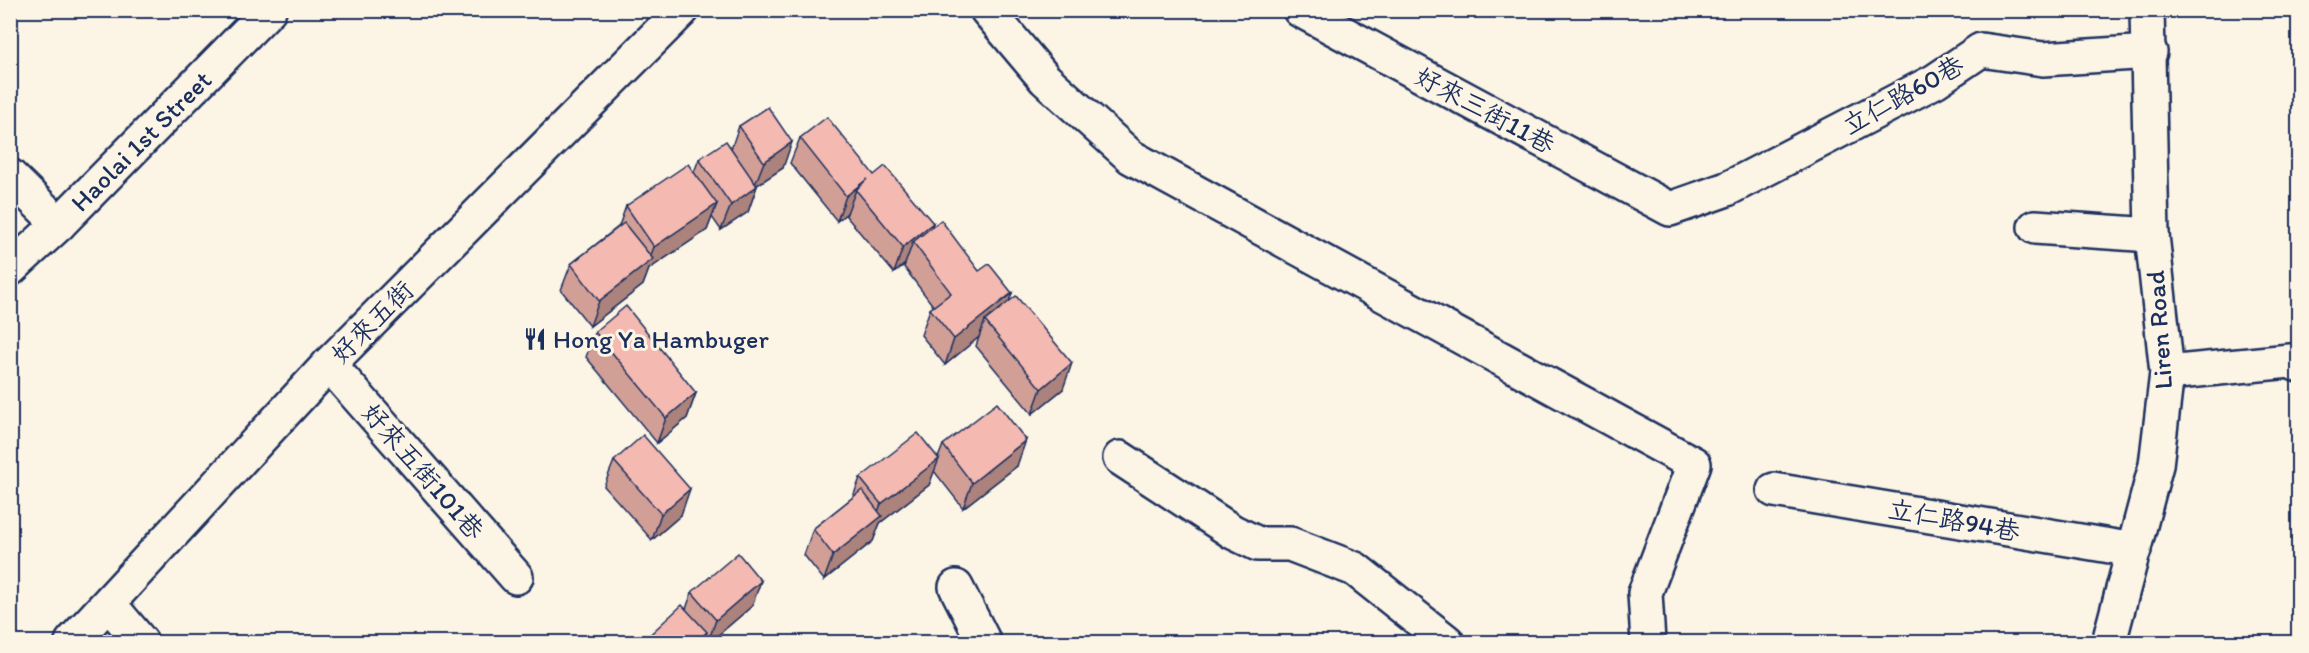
<svg xmlns="http://www.w3.org/2000/svg" width="2309" height="653" font-family="Itim,'LXGW WenKai TC',sans-serif">
	<style>
		.lines { fill: none; stroke-linecap: round; stroke-linejoin: round }
		.minor-casing { stroke: #1b2f5e; stroke-width: 38 }
		.minor { stroke: #fcf5e5; stroke-width: 33 }
		.wall { fill: #d29f97; stroke: #1b2f5e; stroke-width: 1.5 }
		.shaded-wall { fill: #ab827b; stroke: #1b2f5e; stroke-width: 1.5 }
		.building { fill: #f4b9b0; stroke: #1b2f5e; stroke-width: 1.5 }
		.labels { text-anchor: middle; dominant-baseline: central; stroke-width: 6; stroke-linejoin: round; paint-order: stroke }
		.street-label { font-size: 26px; fill: #1b2f5e; stroke: #fcf5e5 }
		.poi-label { font-size: 26px; fill: #1b2f5e; stroke: #fcf5e5; text-anchor: start }
	</style>
	<rect width="100%" height="100%" fill="#fcf5e5"/>
	<filter id="ink" filterUnits="userSpaceOnUse"><feTurbulence type="fractalNoise" baseFrequency=".0167" numOctaves="2"/><feDisplacementMap in="SourceGraphic" scale="12" xChannelSelector="R" yChannelSelector="G"/><feConvolveMatrix kernelMatrix="1 2 1 2 8 2 1 2 1" color-interpolation-filters="sRGB"/></filter>
	<g filter="url(#ink)">
		<g class="lines">
			<g class="minor-casing">
				<g id="minor">
					<path d="M987,10l58,69 86,78 563,307 -49,129 3,49"/>
					<path d="M1300,10l370,199 57,-20 208,-108 46,-31 62,9 107,-7"/>
					<path d="M10,176l49,48"/>
					<path d="M2035,227l117,8"/>
					<path d="M10,269l49,-45 210,-214"/>
					<path d="M329,364l187,213"/>
					<path d="M2167,373l123,-12 8,4"/>
					<path d="M1120,458l113,74 25,12h32l65,25 92,73"/>
					<path d="M1774,490l360,60"/>
					<path d="M956,587l28,55"/>
					<path d="M109,604l32,38"/>
					<path d="M72,642l257,-278 353,-354"/>
					<path d="M2109,642l47,-177 11,-92 -15,-138 -5,-225"/>
				</g>
			</g>
			<use href="#minor" class="minor"/>
		</g>
		<g class="wall">
			<path d="M739,126l44,42 -27,18h1l-9,26 -27,18 -9,-13 -5,13 -58,39 -6,16 -53,41 -29,-36 10,-26 48,-38 7,-20 68,-34 5,-13 32,-10z"/>
			<path d="M800,138l74,37 59,48 -2,5 48,43 33,22 -3,8 54,88 -31,25 -56,-68 3,-9 -34,28 -24,-30 9,-26 4,-2 -30,-40 1,-3 -11,9 -48,-57 1,-3 -10,8 -47,-58z"/>
			<path d="M595,332l101,61 -9,25 -30,25 -71,-86z"/>
			<path d="M943,445l74,21 -54,42 -29,-37 -5,14 -49,38 -7,18 -49,39 -20,-25 9,-26 40,-32 7,-19 78,-20z"/>
			<path d="M614,461l67,54 -29,25 -48,-54z"/>
			<path d="M692,592l60,14 -42,36h-68l44,-33z"/>
		</g>
		<g class="shaded-wall">
			<path d="M792,142l-9,26 -29,19 10,-25z"/>
			<path d="M867,179l-11,11 -9,23 -10,8 9,-25z"/>
			<path d="M757,186l-9,26 -27,18 10,-25z"/>
			<path d="M717,204l-10,26 -58,39 -6,16 -53,41 9,-25 49,-38 6,-16z"/>
			<path d="M933,223l-10,25 -10,-6 -8,22 -11,9 9,-26z"/>
			<path d="M1012,293l-9,26 -18,2 -6,16 -34,28 9,-26z"/>
			<path d="M1072,363l-9,26 -31,25 9,-25z"/>
			<path d="M696,393l-9,25 -30,25 9,-25z"/>
			<path d="M1026,440l-9,26 -54,42 9,-25z"/>
			<path d="M939,459l-10,26 -49,38 -7,18 -49,39 9,-25 41,-33 7,-18z"/>
			<path d="M690,489l-9,26 -29,25 9,-26z"/>
			<path d="M761,581l-9,25 -42,36h-2l8,-22z"/>
			<path d="M707,632l-4,10h-7z"/>
		</g>
		<g class="building">
			<path d="M768,107l24,35 -28,20 -25,-36z"/>
			<path d="M827,117l47,58 11,-9 48,57 -30,24 -47,-57 11,-11 -21,17 -46,-58z"/>
			<path d="M726,141l31,45 -26,19 -32,-46z"/>
			<path d="M688,164l29,40 -63,43 -28,-41z"/>
			<path d="M941,220l38,51 10,-7 23,29 -58,46 -24,-30 21,-16 -38,-51z"/>
			<path d="M624,223l29,36 -54,42 -28,-37z"/>
			<path d="M1016,296l56,67 -31,26 -56,-68z"/>
			<path d="M626,306l70,87 -30,25 -71,-86z"/>
			<path d="M997,403l29,37 -54,43 -29,-38z"/>
			<path d="M918,433l21,26 -58,45 -21,-26z"/>
			<path d="M643,435l47,54 -29,25 -47,-53z"/>
			<path d="M862,490l20,26 -49,39 -20,-26z"/>
			<path d="M738,553l23,28 -45,39 -24,-28z"/>
			<path d="M682,605l25,27 -11,10h-54z"/>
		</g>
	</g>
	<defs>
		<g id="restaurant-bare" transform="scale(1.8)"><path d="M-5-6h1v4h1v-4h1v4h1v-4h1v5L-1.5 .5V6h-2V.5L-5-1ZM5-6V6H3V1.5H1.5Q1.5-4 5-6Z" fill="#1b2f5e" stroke="#fcf5e5" stroke-width="2.5" paint-order="stroke"/></g>
	</defs>
	<g fill-rule="evenodd">
		<use href="#restaurant-bare" x="535" y="339"/>
	</g>
	<g class="labels">
		<g class="street-label">
			<text transform="translate(1903 95) rotate(-29)">立仁路60巷</text>
			<text transform="translate(1485 110) rotate(28)">好來三街11巷</text>
			<text transform="translate(141 141) rotate(-45)">Haolai 1st Street</text>
			<text transform="translate(372 322) rotate(-45)">好來五街</text>
			<text transform="translate(2159 330) rotate(-94)">Liren Road</text>
			<text transform="translate(423 471) rotate(49)">好來五街101巷</text>
			<text transform="translate(1954 520) rotate(10)">立仁路94巷</text>
		</g>
		<g class="poi-label">
			<text x="553" y="339">Hong Ya Hambuger</text>
		</g>
	</g>
	<rect width="2309" height="653" fill="none" stroke="#fcf5e5" stroke-width="36"/>
	<rect x="18" y="18" width="2273" height="617" fill="none" stroke="#1b2f5e" stroke-width="2" filter="url(#ink)"/>
</svg>
